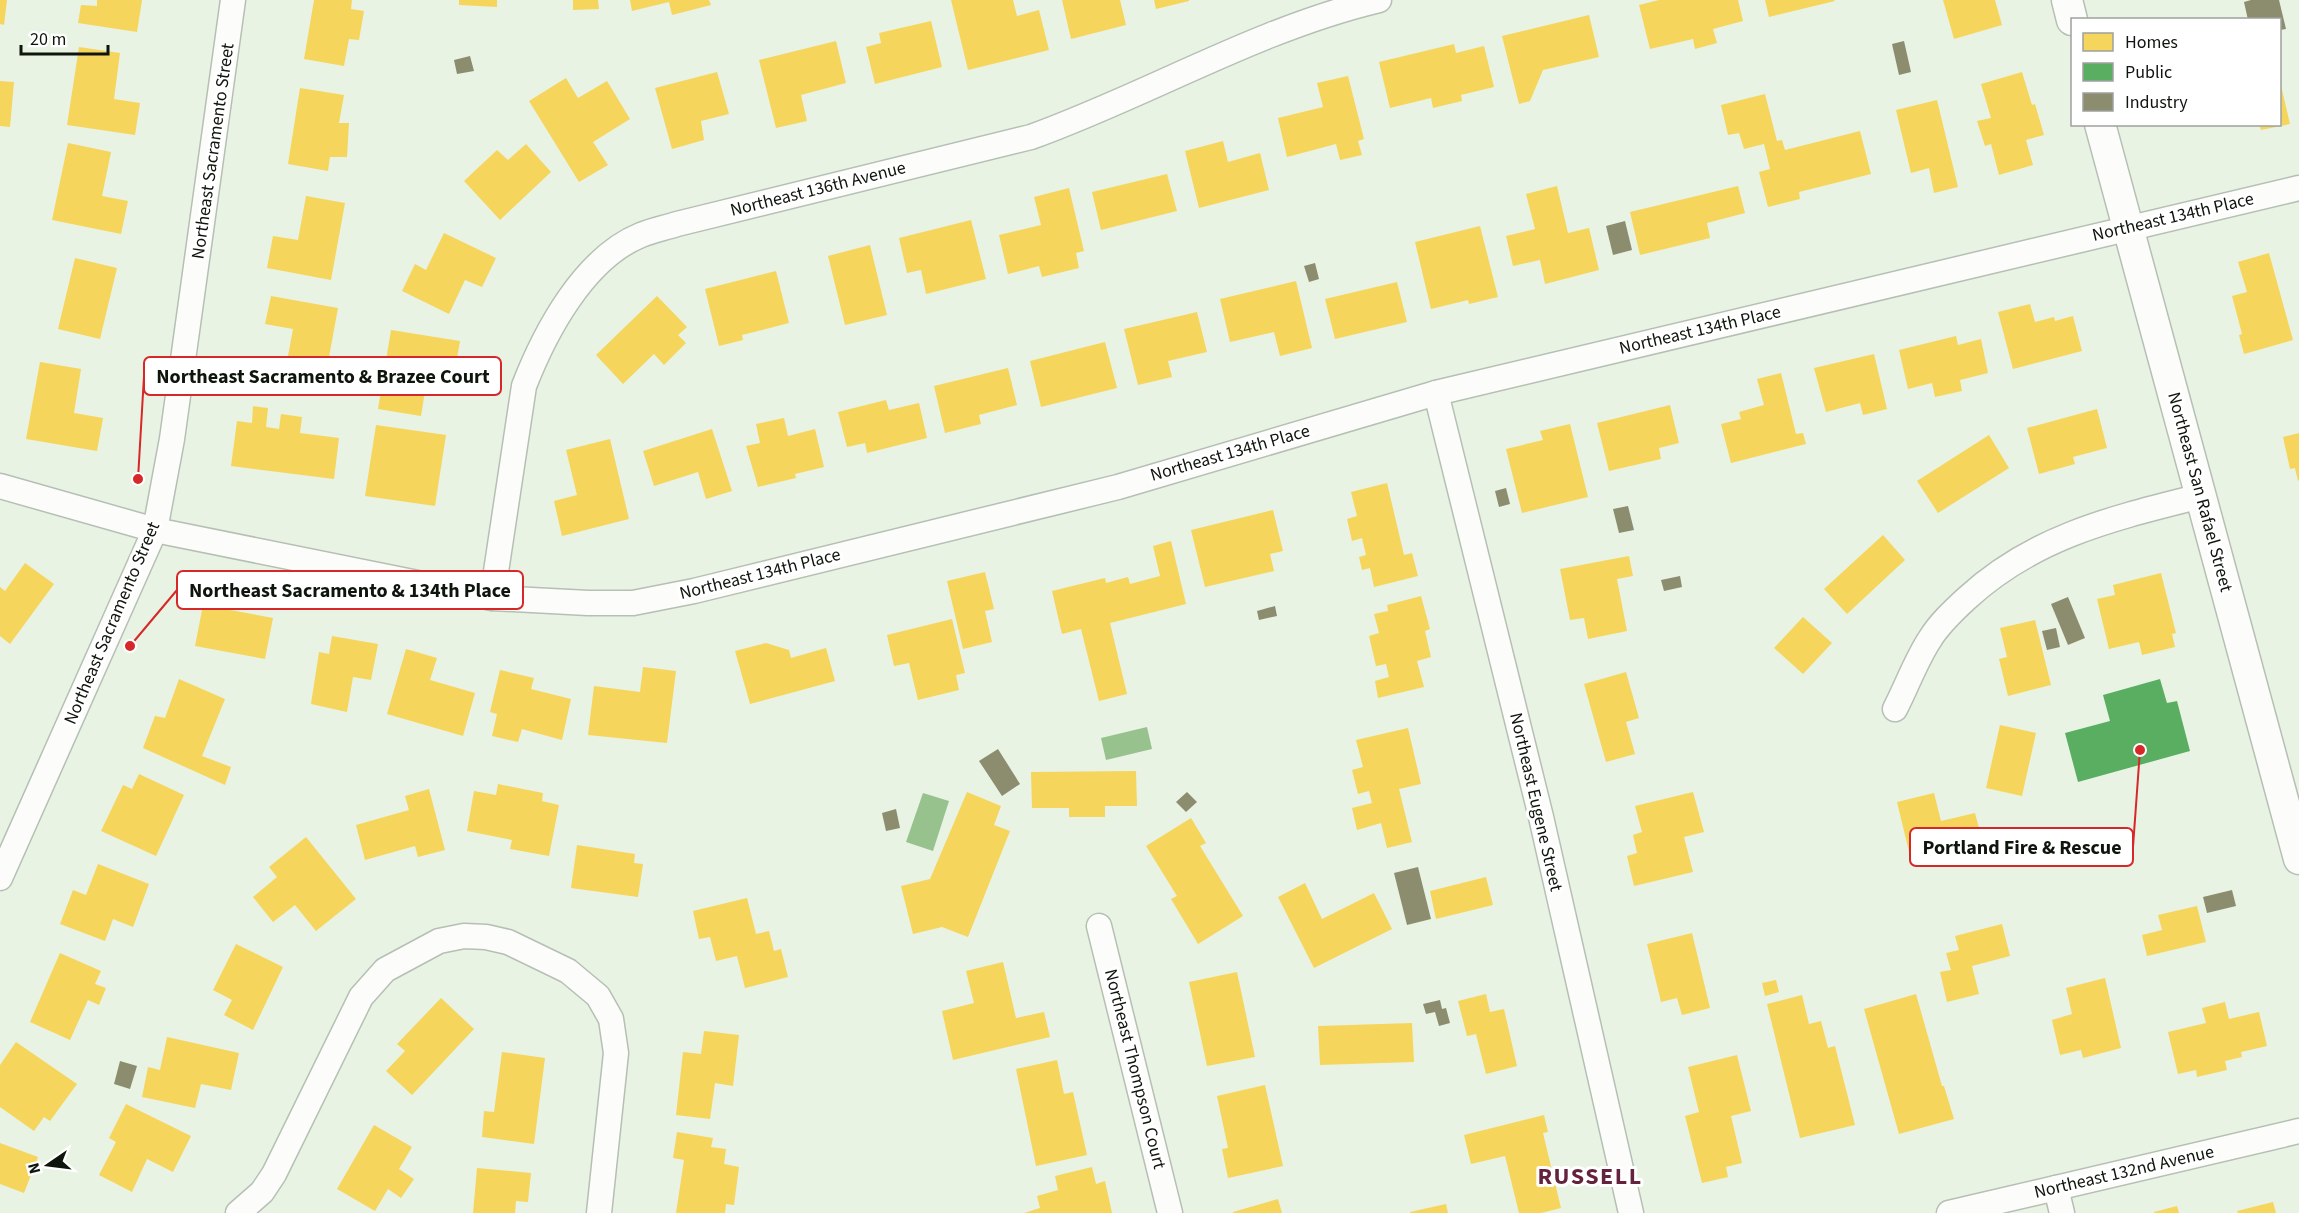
<svg xmlns="http://www.w3.org/2000/svg" width="2299" height="1213" font-family="'Source Sans 3',sans-serif">
	<style>
		.water { fill: #98c28d }
		.homes { fill: #f6d55c }
		.public { fill: #5aae61 }
		.industry { fill: #8c8c6e }
		.lines { fill: none; stroke-linecap: round; stroke-linejoin: round }
		.minor-casing { stroke: #b6bfb4; stroke-width: 27 }
		.tertiary-casing { stroke: #b6bfb4; stroke-width: 33 }
		.minor { stroke: #fcfdfb; stroke-width: 24 }
		.tertiary { stroke: #fcfdfb; stroke-width: 30 }
		.labels { text-anchor: middle; dominant-baseline: central; stroke-width: 6; stroke-linejoin: round; paint-order: stroke }
		.street-label { font-size: 18px; fill: #0e150c; stroke: #fff }
		.district-label { font-size: 24px; font-weight: bold; letter-spacing: 1.5px; fill: #64223c; stroke: #fff }
		.leader { fill: none; stroke: #d62828; stroke-width: 2 }
		.callout-dot { fill: #d62828; stroke: #fff; stroke-width: 2 }
		.callout { fill: #fff; stroke: #d62828; stroke-width: 2 }
		.callout-label { font-size: 20px; text-anchor: middle; font-weight: bold; fill: #0e150c }
	</style>
	<rect width="100%" height="100%" fill="#e8f3e4"/>
	<g class="water">
		<path d="M1147,727l5,22 -46,11 -5,-22z"/>
		<path d="M923,793l26,8 -16,50 -27,-9z"/>
	</g>
	<g class="homes">
		<path d="M0,0h7l-3,25 -4,-1z"/>
		<path d="M97,0h45l-5,32 -59,-9 3,-18 16,1z"/>
		<path d="M314,0h38l-1,9 13,2 -5,29 -10,-1 -5,27 -40,-7z"/>
		<path d="M459,0h38v7l-38,-2z"/>
		<path d="M573,0h25l1,9 -26,1z"/>
		<path d="M630,0h79l2,5 -39,10 -3,-13 -37,9z"/>
		<path d="M951,0h62l4,16 22,-6 10,40 -81,20z"/>
		<path d="M1062,0h58l6,25 -55,14z"/>
		<path d="M1154,0h35v1l-33,8z"/>
		<path d="M1659,0h79l5,21 -30,8 4,14 -22,6 -2,-10 -43,10 -11,-44z"/>
		<path d="M1765,0h69l1,1 -66,16z"/>
		<path d="M1943,0h52l7,25 -48,14z"/>
		<path d="M1589,15l10,42 -56,13 -13,31 -11,3 -17,-68z"/>
		<path d="M931,21l11,46 -67,17 -9,-37 15,-4 -2,-10z"/>
		<path d="M836,41l10,42 -45,12 6,26 -31,7 -17,-68z"/>
		<path d="M1454,44l2,9 28,-7 10,41 -33,8 1,6 -29,7 -2,-10 -41,10 -11,-46z"/>
		<path d="M79,47l41,6 -6,46 26,4 -5,32 -68,-10z"/>
		<path d="M717,72l12,42 -28,7 3,19 -32,9 -17,-61z"/>
		<path d="M2022,72l10,33 3,-1 9,31 -18,5 7,25 -34,10 -8,-31 -6,2 -8,-25 14,-3 -10,-34z"/>
		<path d="M1348,76l16,63 -6,2 4,14 -22,5 -4,-16 -49,13 -9,-39 45,-11 -6,-24z"/>
		<path d="M566,78l12,20 29,-17 23,38 -37,23 15,23 -29,17 -50,-81z"/>
		<path d="M0,81l14,1 -4,45 -10,-1z"/>
		<path d="M2280,81l10,43 -29,6 -2,-6h21z"/>
		<path d="M300,88l44,7 -5,28h10l-2,34h-17l-2,14 -40,-7z"/>
		<path d="M1765,94l12,47 5,-1 3,10 75,-19 11,43 -72,18 1,7 -32,8 -9,-35 11,-3 -6,-25 -20,5 -5,-16 -11,2 -7,-30z"/>
		<path d="M1937,100l21,87 -24,6 -5,-25 -18,5 -15,-63z"/>
		<path d="M1223,141l5,21 32,-9 9,37 -70,18 -14,-57z"/>
		<path d="M68,143l43,9 -9,44 26,5 -7,33 -69,-14z"/>
		<path d="M526,144l25,28 -51,48 -36,-39 33,-31 11,10z"/>
		<path d="M1167,174l10,37 -76,19 -9,-38z"/>
		<path d="M1557,186l11,47 21,-5 10,42 -54,14 -5,-24 -27,6 -7,-30 29,-7 -9,-35z"/>
		<path d="M1738,186l7,27 -38,10 3,15 -70,17 -10,-43z"/>
		<path d="M1069,188l15,63 -8,2 3,15 -37,9 -3,-11 -31,8 -9,-39 42,-10 -7,-28z"/>
		<path d="M306,196l39,7 -14,77 -64,-12 6,-32 25,4z"/>
		<path d="M971,220l15,59 -60,15 -5,-24 -14,3 -8,-35z"/>
		<path d="M1480,226l18,71 -29,7 -1,-4 -37,9 -16,-67z"/>
		<path d="M444,233l52,25 -14,29 -17,-7 -16,34 -47,-23 13,-27 11,6z"/>
		<path d="M870,245l17,70 -42,10 -17,-69z"/>
		<path d="M2269,253l24,87 -49,14 -5,-19 3,-1 -10,-38 15,-4 -9,-30z"/>
		<path d="M75,258l42,10 -17,71 -42,-10z"/>
		<path d="M776,271l13,52 -47,12 1,5 -24,6 -14,-57z"/>
		<path d="M1296,281l16,67 -32,8 -6,-24 -44,10 -10,-43z"/>
		<path d="M1397,282l10,40 -72,17 -10,-40z"/>
		<path d="M271,296l67,12 -13,71 -40,-7 8,-43 -28,-5z"/>
		<path d="M657,296l30,31 -9,8 8,8 -22,22 -10,-11 -31,30 -27,-29z"/>
		<path d="M2030,304l5,18 19,-5 1,4 18,-5 9,35 -69,18 -15,-57z"/>
		<path d="M1197,312l10,40 -39,9 4,16 -34,8 -14,-56z"/>
		<path d="M391,330l69,11 -6,35 -26,-4 -7,44 -43,-7z"/>
		<path d="M1956,336l2,9 23,-6 7,34 -28,7 2,11 -27,6 -3,-14 -24,6 -9,-39z"/>
		<path d="M1105,342l12,46 -76,19 -11,-46z"/>
		<path d="M1874,354l13,55 -24,6 -3,-12 -34,9 -12,-44z"/>
		<path d="M40,362l41,7 -7,44 29,5 -6,33 -71,-12z"/>
		<path d="M1008,368l9,37 -38,10 2,9 -36,9 -11,-47z"/>
		<path d="M1781,373l15,61 7,-1 3,11 -75,19 -10,-39 20,-5 -2,-7 25,-7 -7,-26z"/>
		<path d="M886,400l3,10 30,-7 8,35 -60,15 -2,-10 -18,4 -9,-35z"/>
		<path d="M1670,405l9,38 -20,5 2,11 -52,12 -12,-48z"/>
		<path d="M253,406l15,2 -2,19 13,2 2,-15 21,3 -2,16 39,5 -5,41 -103,-13 6,-45 15,2z"/>
		<path d="M2097,409l10,39 -34,9 2,7 -36,10 -12,-46z"/>
		<path d="M784,418l4,18 27,-7 9,38 -29,7 1,4 -38,9 -12,-41 14,-3 -4,-19z"/>
		<path d="M1570,424l18,73 -66,16 -16,-64 37,-9 -3,-9z"/>
		<path d="M376,425l70,10 -11,71 -70,-10z"/>
		<path d="M712,429l20,62 -26,8 -8,-27 -44,14 -11,-35z"/>
		<path d="M2299,433v47l-1,1 -3,-13 -5,1 -7,-32z"/>
		<path d="M1989,435l20,33 -71,45 -21,-32z"/>
		<path d="M610,439l19,80 -67,17 -8,-35 23,-6 -11,-45z"/>
		<path d="M1387,483l17,72 8,-2 6,23 -44,11 -4,-19 -8,2 -3,-13 7,-2 -4,-17 -10,3 -5,-22 10,-3 -6,-24z"/>
		<path d="M1273,510l10,41 -13,3 4,17 -69,16 -14,-57z"/>
		<path d="M1883,535l22,25 -58,54 -23,-25z"/>
		<path d="M1171,541l15,63 -76,19 17,71 -28,7 -18,-72 -19,5 -10,-43 53,-13 1,5 22,-6 2,7 30,-8 -7,-30z"/>
		<path d="M1629,556l4,20 -16,3 10,52 -39,8 -4,-21 -14,2 -10,-51z"/>
		<path d="M25,563l29,21 -44,60 -10,-8v-49l5,4z"/>
		<path d="M985,572l9,37 -9,2 7,31 -29,7 -16,-68z"/>
		<path d="M2161,573l15,60 -4,1 3,13 -33,8 -3,-13 -30,7 -12,-50 18,-4 -2,-10z"/>
		<path d="M1421,596l9,33 -5,2 6,26 -14,4 7,26 -46,11 -3,-17 14,-4 -3,-13 -10,2 -7,-30 10,-3 -5,-19 14,-3 -1,-6z"/>
		<path d="M203,605l70,13 -8,41 -70,-13z"/>
		<path d="M1803,617l29,26 -29,31 -29,-26z"/>
		<path d="M952,619l13,54 -9,2 3,15 -41,10 -9,-37 -15,3 -7,-31z"/>
		<path d="M2035,620l16,65 -43,11 -9,-37 8,-2 -7,-29z"/>
		<path d="M332,636l46,8 -7,36 -18,-3 -6,35 -36,-8 8,-52 10,2z"/>
		<path d="M766,643l23,7 2,8 35,-10 9,33 -85,23 -15,-53z"/>
		<path d="M406,649l31,9 -7,22 45,13 -12,43 -76,-22z"/>
		<path d="M643,667l33,4 -9,72 -79,-8 6,-49 46,6z"/>
		<path d="M500,670l34,8 -3,11 40,10 -9,41 -40,-11 -4,13 -26,-6 5,-22 -7,-2z"/>
		<path d="M1626,672l13,46 -13,4 9,32 -29,8 -22,-78z"/>
		<path d="M179,679l46,20 -23,57 29,11 -6,18 -82,-37 12,-32 10,2z"/>
		<path d="M2000,725l36,8 -14,63 -36,-8z"/>
		<path d="M1408,728l13,56 -22,5 13,53 -25,6 -6,-25 -24,7 -5,-22 20,-5 -3,-12 -11,3 -6,-24 11,-3 -7,-27z"/>
		<path d="M1136,771l1,35h-32v11h-36v-9h-37l-1,-36z"/>
		<path d="M139,774l45,21 -28,61 -55,-25 22,-46 9,4z"/>
		<path d="M498,784l45,9 -1,8 17,4 -10,51 -39,-7 2,-9 -45,-9 7,-40 22,4z"/>
		<path d="M429,789l16,61 -27,7 -3,-11 -50,14 -9,-35 53,-15 -4,-14z"/>
		<path d="M967,792l34,14 -7,19 16,6 -42,106 -26,-10 -29,7 -12,-48 29,-7z"/>
		<path d="M1693,792l11,40 -20,5 9,35 -59,14 -7,-30 10,-3 -4,-18 9,-3 -7,-26z"/>
		<path d="M1934,793l7,28 34,-8 9,34 -72,17 -15,-62z"/>
		<path d="M1191,818l15,25 -6,3 43,70 -45,28 -27,-45 6,-3 -31,-50z"/>
		<path d="M306,837l50,62 -40,32 -21,-26 -22,17 -20,-25 24,-20 -8,-10z"/>
		<path d="M577,845l58,9 -1,9 9,1 -5,33 -67,-9z"/>
		<path d="M98,864l51,20 -16,43 -20,-8 -8,22 -45,-17 13,-34 13,5z"/>
		<path d="M1486,877l7,28 -57,14 -6,-28z"/>
		<path d="M1305,883l17,36 52,-26 18,36 -78,39 -36,-71z"/>
		<path d="M747,898l9,36 13,-3 5,20 7,-2 7,28 -43,11 -8,-32 -21,5 -6,-24 -11,2 -6,-28z"/>
		<path d="M2197,906l9,36 -59,14 -5,-21 20,-5 -4,-15z"/>
		<path d="M2002,924l8,32 -38,10 7,28 -32,8 -7,-30 11,-2 -5,-17 13,-3 -4,-14z"/>
		<path d="M1692,933l18,75 -28,7 -5,-17 -16,4 -14,-58z"/>
		<path d="M236,944l47,23 -30,63 -29,-15 8,-15 -19,-10z"/>
		<path d="M60,953l41,18 -6,13 11,4 -7,17 -11,-5 -18,40 -40,-18z"/>
		<path d="M1003,962l13,56 28,-6 6,25 -97,23 -11,-49 32,-8 -8,-32z"/>
		<path d="M1237,972l18,85 -48,9 -18,-84z"/>
		<path d="M2105,978l16,70 -38,10 -2,-8 -21,5 -8,-35 20,-6 -6,-26z"/>
		<path d="M1776,980l3,12 -14,4 -3,-13z"/>
		<path d="M1486,994l4,18 14,-3 13,57 -31,8 -10,-40 -9,2 -9,-35z"/>
		<path d="M1916,994l26,92h2l10,33 -55,15 -35,-125z"/>
		<path d="M1802,995l7,29 12,-3 7,27 7,-2 20,79 -55,13 -33,-134z"/>
		<path d="M441,998l33,31 -62,66 -26,-24 19,-20 -8,-7z"/>
		<path d="M2225,1002l4,17 30,-7 8,34 -26,6 1,5 -17,4 2,9 -30,7 -1,-7 -18,4 -10,-42 38,-9 -4,-15z"/>
		<path d="M1412,1023l2,39 -94,3 -2,-39z"/>
		<path d="M704,1031l35,4 -6,51 -18,-3 -5,36 -34,-4 7,-63 18,2z"/>
		<path d="M167,1037l72,16 -8,37 -30,-6 -6,24 -53,-11 6,-30 12,3z"/>
		<path d="M16,1042l61,42 -27,37 -6,-4 -10,14 -34,-24v-42z"/>
		<path d="M502,1052l43,6 -11,86 -52,-7 2,-26 10,1z"/>
		<path d="M1737,1055l14,56 -20,5 11,47 -16,4 2,10 -26,6 -17,-67 14,-4 -11,-45z"/>
		<path d="M1057,1060l7,34 9,-2 14,63 -51,11 -20,-97z"/>
		<path d="M1265,1085l18,81 -55,12 -6,-29 6,-1 -11,-52z"/>
		<path d="M126,1104l65,32 -18,36 -26,-13 -15,33 -33,-17 17,-33 -7,-4z"/>
		<path d="M1544,1115l4,17 -5,1 18,75 -20,5h-22l-14,-57 -34,8 -7,-29z"/>
		<path d="M374,1125l38,22 -13,22 15,10 -13,19 -13,-9 -13,22 -38,-22z"/>
		<path d="M677,1132l36,6 -2,9 15,2 -2,15 15,3 -5,38 -8,-1 -1,9h-49l8,-53 -11,-2z"/>
		<path d="M0,1143l38,14 -14,36 -24,-9z"/>
		<path d="M1092,1167l4,17 9,-3 7,32h-88l16,-5 -3,-12 21,-6 -3,-14z"/>
		<path d="M477,1168l54,5 -3,29 -12,-1 -1,12h-42z"/>
		<path d="M1278,1199l4,14h-49v-1z"/>
		<path d="M2273,1202l3,11h-38l-1,-2z"/>
		<path d="M1446,1204l2,9h-38v-1z"/>
		<path d="M2177,1206l2,7h-25v-1z"/>
	</g>
	<path class="public" d="M2160,679l7,24 10,-2 13,50 -112,31 -13,-49 45,-12 -7,-26z"/>
	<g class="industry">
		<path d="M2251,0h28l7,29 -6,1v-10h-32l-4,-18z"/>
		<path d="M1904,41l7,31 -12,3 -7,-31z"/>
		<path d="M470,56l4,15 -17,3 -3,-14z"/>
		<path d="M1625,221l7,29 -19,5 -7,-29z"/>
		<path d="M1315,263l4,16 -10,3 -5,-16z"/>
		<path d="M1506,488l4,16 -11,3 -4,-16z"/>
		<path d="M1628,506l6,24 -15,3 -6,-24z"/>
		<path d="M1680,576l2,11 -18,4 -3,-11z"/>
		<path d="M2068,597l17,41 -17,7 -17,-41z"/>
		<path d="M1275,606l2,10 -18,4 -2,-9z"/>
		<path d="M2056,628l4,19 -13,3 -5,-19z"/>
		<path d="M998,749l22,35 -18,12 -23,-35z"/>
		<path d="M1187,792l10,10 -11,10 -10,-10z"/>
		<path d="M896,809l4,19 -14,3 -4,-18z"/>
		<path d="M1418,867l13,52 -24,6 -13,-52z"/>
		<path d="M2232,890l4,16 -29,7 -4,-16z"/>
		<path d="M1440,1000l2,9 4,-1 4,15 -11,3 -4,-14 -9,2 -3,-10z"/>
		<path d="M120,1061l17,5 -7,23 -16,-5z"/>
	</g>
	<g class="lines">
		<g class="minor-casing">
			<g id="minor">
				<path d="M1436,393l105,424 90,396"/>
				<path d="M0,486l155,44 337,68 96,5h45l61,-12 424,-104 318,-94 863,-205"/>
				<path d="M492,598l32,-212c21,-54 60,-128 117,-151 12,-5 24,-7 36,-11l354,-87c117,-42 226,-108 348,-137"/>
				<path d="M1895,709c12,-23 21,-49 35,-70 9,-15 23,-28 36,-40 68,-63 148,-81 235,-103"/>
				<path d="M0,878l155,-348 17,-91 61,-439"/>
				<path d="M1099,926l71,287"/>
				<path d="M2056,1188l6,25"/>
				<path d="M238,1213l24,-21 12,-18 87,-177 24,-27 54,-29 25,-5 22,1 22,5 60,29 30,25 13,23 5,34 -17,160"/>
				<path d="M1949,1213l350,-82"/>
			</g>
		</g>
		<g class="tertiary-casing">
			<g id="tertiary">
				<path d="M2067,0l5,20"/>
				<path d="M2100,124l199,735"/>
			</g>
		</g>
		<use href="#minor" class="minor"/>
		<use href="#tertiary" class="tertiary"/>
	</g>
	<g class="labels">
		<g class="street-label">
			<text transform="translate(213 151) rotate(-82)">Northeast Sacramento Street</text>
			<text transform="translate(818 189) rotate(-14)">Northeast 136th Avenue</text>
			<text transform="translate(2173 217) rotate(-13)">Northeast 134th Place</text>
			<text transform="translate(1700 330) rotate(-13)">Northeast 134th Place</text>
			<text transform="translate(1230 453) rotate(-16)">Northeast 134th Place</text>
			<text transform="translate(2200 492) rotate(75)">Northeast San Rafael Street</text>
			<text transform="translate(760 574) rotate(-14)">Northeast 134th Place</text>
			<text transform="translate(112 623) rotate(-67)">Northeast Sacramento Street</text>
			<text transform="translate(1536 802) rotate(77)">Northeast Eugene Street</text>
			<text transform="translate(1135 1069) rotate(76)">Northeast Thompson Court</text>
			<text transform="translate(2124 1172) rotate(-13)">Northeast 132nd Avenue</text>
		</g>
		<g class="district-label">
			<text x="1590" y="1176">RUSSELL</text>
		</g>
	</g>
	<path class="leader" d="M138 479L144 376M130 646L177 590M2140 750L2133 847"/>
	<g class="callout-dot">
		<circle cx="138" cy="479" r="6"/>
		<circle cx="130" cy="646" r="6"/>
		<circle cx="2140" cy="750" r="6"/>
	</g>
	<g class="callout">
		<rect x="144" y="357" width="357" height="38" rx="6"/>
		<rect x="177" y="571" width="346" height="38" rx="6"/>
		<rect x="1910" y="828" width="223" height="38" rx="6"/>
	</g>
	<g class="callout-label">
		<text x="323" y="383">Northeast Sacramento &amp; Brazee Court</text>
		<text x="350" y="597">Northeast Sacramento &amp; 134th Place</text>
		<text x="2022" y="854">Portland Fire &amp; Rescue</text>
	</g>
	<rect x="2071" y="18" width="210" height="108" fill="#ffffff" stroke="#9fa19e" stroke-width="1.5"/>
	<rect x="2083" y="33" width="30" height="18" fill="#f6d55c" stroke="#9fa19e" stroke-width="1.5"/>
	<text x="2125" y="48" font-size="18" fill="#0e150c">Homes</text>
	<rect x="2083" y="63" width="30" height="18" fill="#5aae61" stroke="#9fa19e" stroke-width="1.5"/>
	<text x="2125" y="78" font-size="18" fill="#0e150c">Public</text>
	<rect x="2083" y="93" width="30" height="18" fill="#8c8c6e" stroke="#9fa19e" stroke-width="1.5"/>
	<text x="2125" y="108" font-size="18" fill="#0e150c">Industry</text>
	<g transform="translate(48 1165) rotate(256)" stroke="#ffffff" stroke-width="4.5" paint-order="stroke">
	<path d="M0-4.5L10 22L0 15L-10 22Z" fill="#0e150c"/>
	<text y="-9" font-size="16" font-weight="bold" text-anchor="middle" fill="#0e150c">N</text>
	</g>
	<path d="M21 45v9h87v-9" fill="none" stroke="#0e150c" stroke-width="3"/>
	<text x="30" y="45" font-size="18" fill="#0e150c" stroke="#ffffff" stroke-width="4.5" paint-order="stroke">20 m</text>
</svg>
